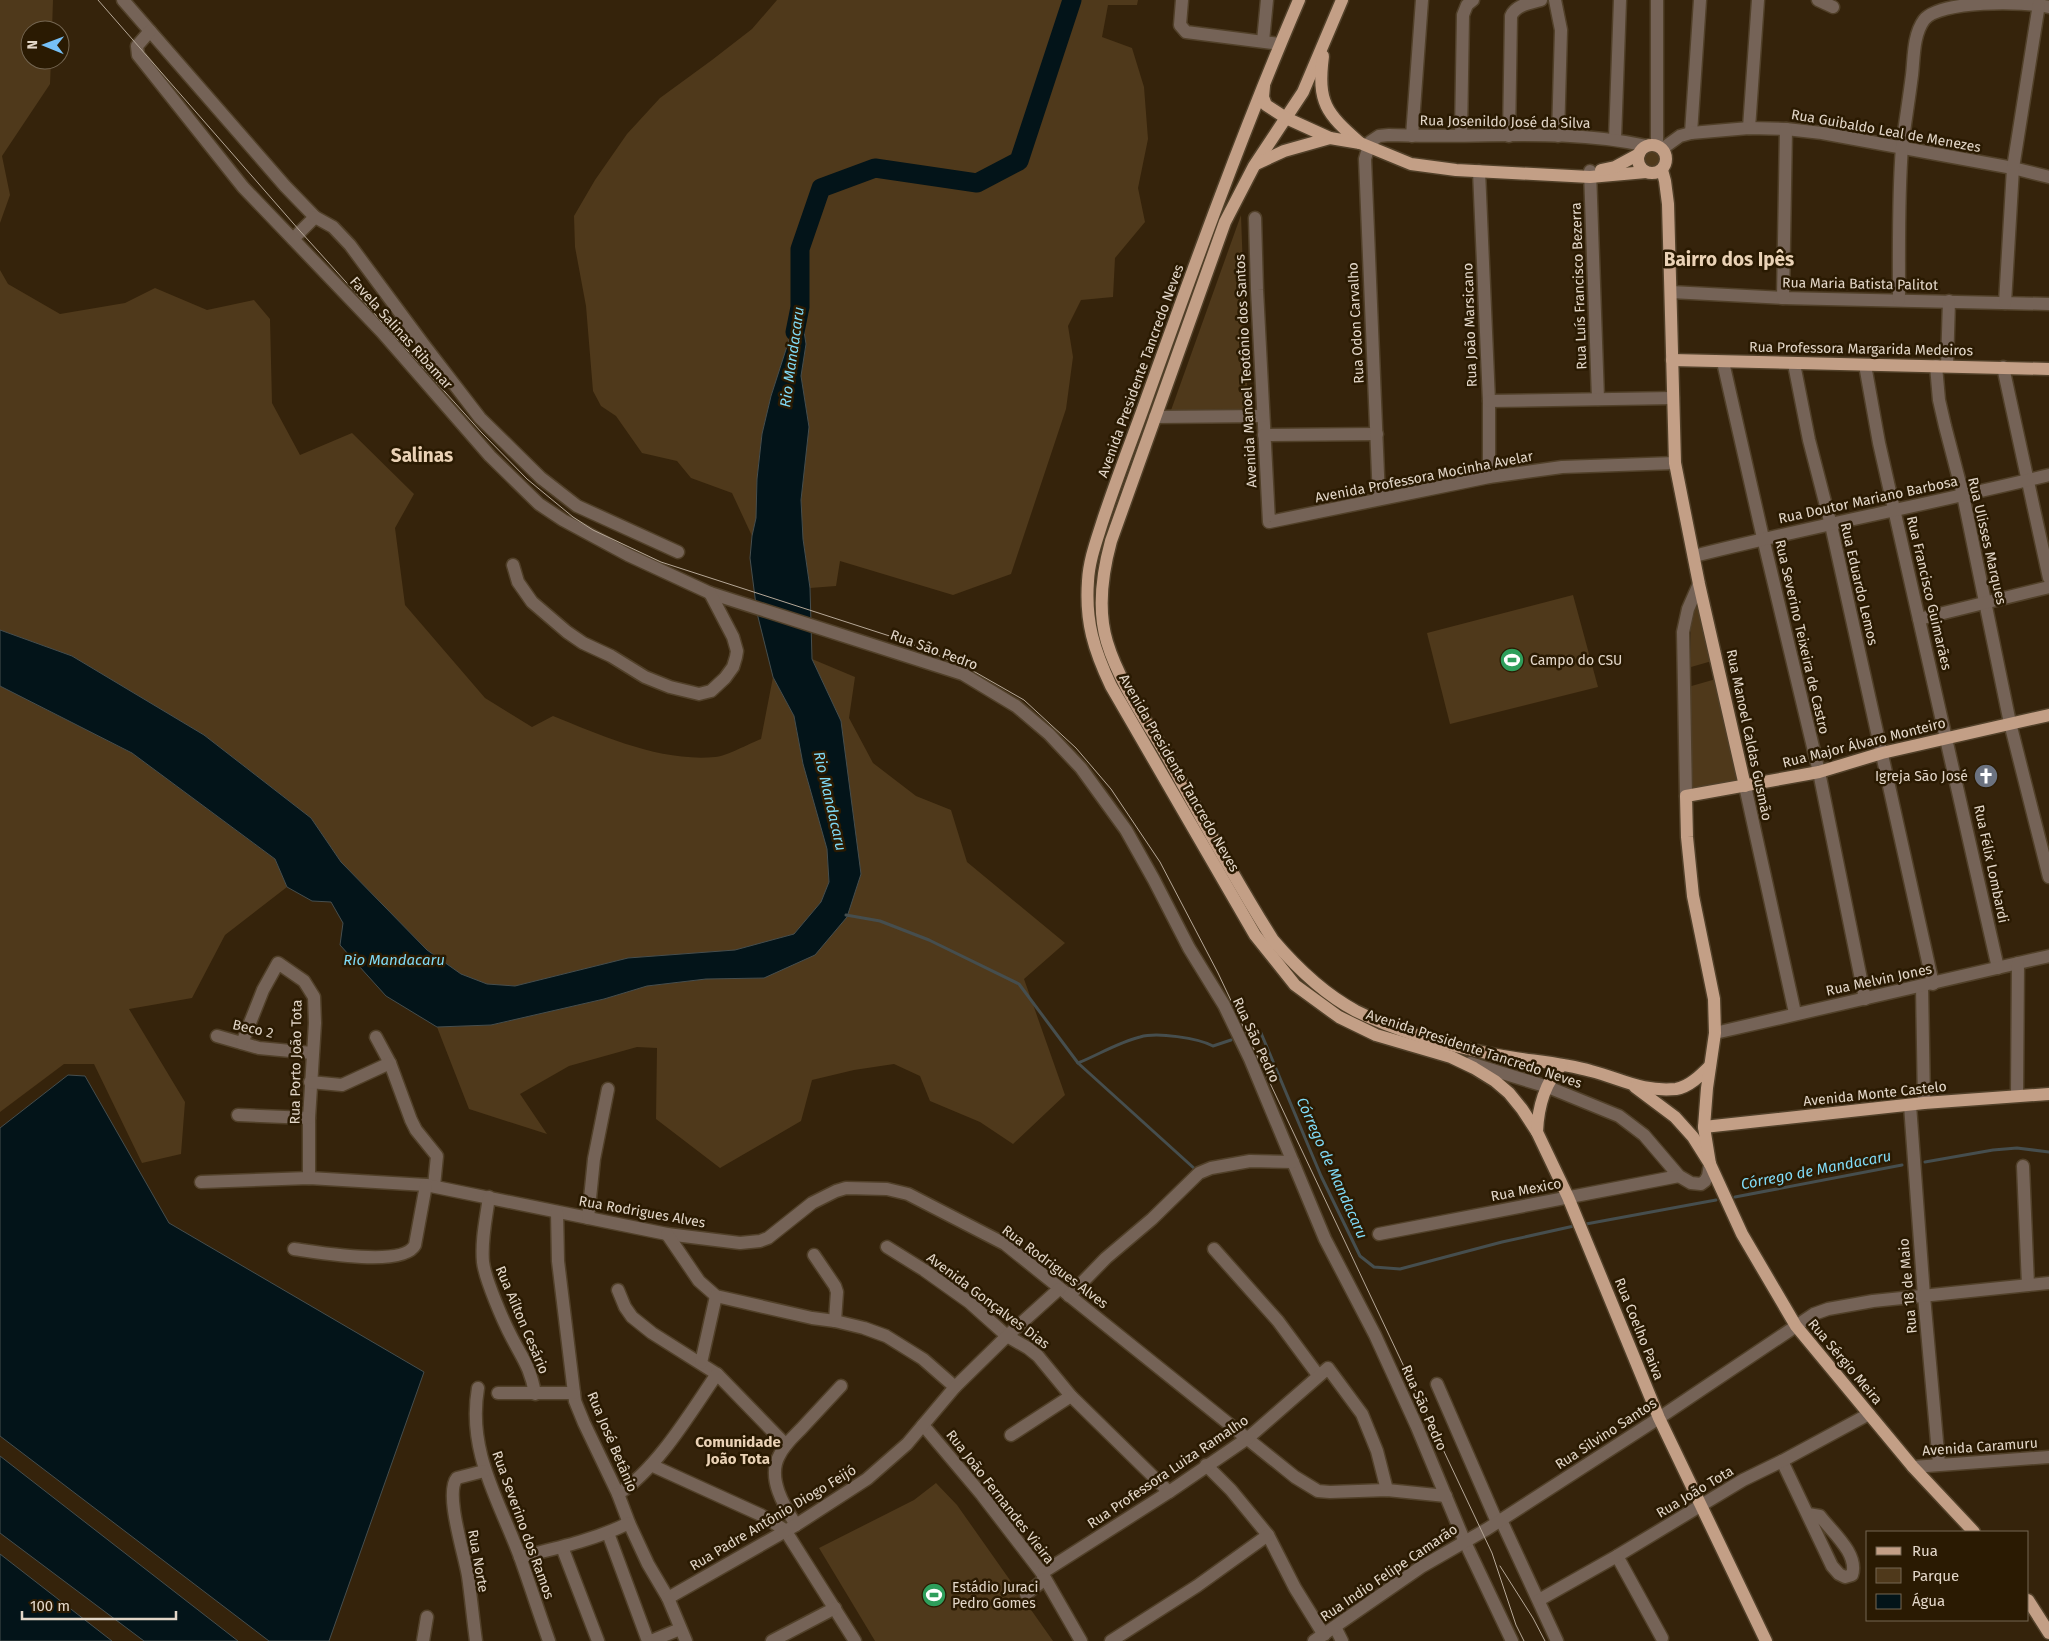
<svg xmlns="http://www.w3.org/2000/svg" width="2049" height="1641" font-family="'Fira Sans',sans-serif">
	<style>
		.green { fill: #4f391b }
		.water { fill: #031419; stroke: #464e4e }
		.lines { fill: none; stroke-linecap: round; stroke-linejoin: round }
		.stream { stroke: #464e4e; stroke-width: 3 }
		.river { stroke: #031419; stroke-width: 19 }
		.minor-casing { stroke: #514029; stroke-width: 15 }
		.major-casing { stroke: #514029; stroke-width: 15 }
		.minor { stroke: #756357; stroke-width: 12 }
		.major { stroke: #c39f86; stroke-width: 12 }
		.tram { stroke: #b6a898; stroke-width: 1 }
		.labels { text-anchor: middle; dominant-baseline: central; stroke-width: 5; stroke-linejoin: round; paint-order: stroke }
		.street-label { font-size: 14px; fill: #e3d7c9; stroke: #2a1a02 }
		.poi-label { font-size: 14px; fill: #e3d7c9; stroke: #2a1a02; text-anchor: start }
		.water-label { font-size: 15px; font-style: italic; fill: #80dbf7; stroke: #2a1a02 }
		.neighbourhood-label { font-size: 15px; font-weight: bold; fill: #ead2b6; stroke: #2a1a02 }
		.district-label { font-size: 19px; font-weight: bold; fill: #ead2b6; stroke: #2a1a02 }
	</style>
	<rect width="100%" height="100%" fill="#35230b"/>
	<g class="green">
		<path d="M0,0h53l-1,30h-22v30h21l-1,24 -48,72 8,39 -10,28z"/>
		<path d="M777,0h361l-1,5h-29l-6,32 30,11 12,39 4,52 -10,49 7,34 -30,36 -2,39 -32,3 -13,26 5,31 -7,52 -55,165 -58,21 -113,-34 -4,25 -26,2 -7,-49 -2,-39 8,-73 -8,-51 5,-32 -6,-37 -29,89 -9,38 -5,45 -1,39 -4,18 -20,-43 -41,-15 -14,-17 -35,-8 -26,-37 -15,-10 -8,-15 -7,-85 -11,-59 -1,-31 21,-36 32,-46 33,-36 52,-38 40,-31z"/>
		<circle cx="1652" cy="159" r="8"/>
		<path d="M1241,215l7,195 -78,3 4,-11z"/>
		<path d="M0,270l8,14 52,30 65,-11 30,-15 52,22 47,-10 16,19 2,84 28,52 52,-22 62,61 -19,34 10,77 80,93 47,29 21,-11c50,20 107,46 162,41 12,-1 33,-13 46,-18l12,-62 21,39 9,48 24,85 2,33 -8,20 -27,32 -59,16 -107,8 -113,28 -28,-2 -27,-10 -33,-24 -86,-88 -30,-44 -107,-83 -132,-79 -72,-26z"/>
		<path d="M1573,595l25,92 -148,37 -23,-91z"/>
		<path d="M1698,598l14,63 -21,6v-39z"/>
		<path d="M812,659l43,18 -6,41 24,45 43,33 35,14 16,52 98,81 -41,36 41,116 -52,49 -33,-22 -50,-21 -10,-25 -26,-12 -40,6 -42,10 -11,41 -81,47 -64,-49 1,-71 -20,-1 -68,19 -49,28 27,40 -78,-25 -32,-82 54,-2 113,-26 43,-13 59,-7 58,-1 83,-61 -6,-196z"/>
		<path d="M1716,679l24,103 -51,7 -1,-102z"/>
		<path d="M0,686l132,67 143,106 12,28 -62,48 -33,63 -63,11 56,93 -4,52 -39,9 -48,-99h-30l-64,48z"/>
		<path d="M936,1483l21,22 96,136h-178l-56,-93 95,-48z"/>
	</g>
	<g class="water">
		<path d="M800,306l6,38 -5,32 8,51 -8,73 2,39 7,49 2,71 29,62 20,153 -14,43 -32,38 -51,23 -58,1 -59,7 -43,13 -113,26 -54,2 -51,-31 -46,-51 3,-22 -12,-21 -19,-1 -25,-14 -12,-28 -143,-106 -132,-67v-56l72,26 132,79 107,83 30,44 86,88 34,24 26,10 28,2 113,-28 107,-8 59,-16 27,-32 8,-20 -2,-33 -24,-85 -9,-48 -21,-39 -16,-64 -7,-55 2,-22 4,-18 1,-39 5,-45 9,-38z"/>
		<path d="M68,1075l17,1 84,147 255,149 -95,269h-60l-269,-205v-308z"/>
		<path d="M0,1456l238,185h-94l-144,-108z"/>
		<path d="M0,1554l112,87h-112z"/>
	</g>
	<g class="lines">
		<g class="stream">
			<path d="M846,915l34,6 49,19 90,44 59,79 118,107"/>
			<path d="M1248,1035l13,-2 60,143 39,80 14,11 26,2 102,-27 72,-16"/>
			<path d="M1078,1063c20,-8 41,-21 62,-26 17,-5 58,1 73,9l18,-6"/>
			<path d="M1925,1162l68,-12 24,-2 32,4"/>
			<path d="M1735,1197l167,-32"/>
			<path d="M1586,1224l130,-24"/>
		</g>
		<path class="river" d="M795,332l5,-25v-58l21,-61 54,-20 102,15 42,-22 53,-161"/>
		<g class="minor-casing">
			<g id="minor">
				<path d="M123,0l162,186 30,31 -22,22"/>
				<path d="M1182,0l-2,25 6,7 94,12"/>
				<path d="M1555,0l6,30 -3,106"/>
				<path d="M1657,0v146"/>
				<path d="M1818,0l15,7"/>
				<path d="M150,31l-13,15 1,9 105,132 139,145 108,124 49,48 24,16 65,35 82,38 253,81 53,32 33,28 32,34 45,62 28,50 35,68 35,57 26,54 75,180 50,96 42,92 47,113 48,101"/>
				<path d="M1263,41l4,-41"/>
				<path d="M1749,128l9,-128"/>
				<path d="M1691,133l9,-133"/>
				<path d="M1461,135l2,-120 4,-10 6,-5"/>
				<path d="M1412,136l10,-136"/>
				<path d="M1509,136l2,-120c5,-11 19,-13 30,-16"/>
				<path d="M1615,139l5,-139"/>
				<path d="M1662,149l18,-13 11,-3 58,-5 37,1 36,4 191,35 36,9"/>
				<path d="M1479,171l10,230v76"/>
				<path d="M1590,171l8,228"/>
				<path d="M315,217l18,10 17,18 74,100 56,73 61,60 36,28 101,46"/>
				<path d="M1255,218l2,72 12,232 220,-45 73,-10 113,-4"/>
				<path d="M1671,292l112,6 266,6"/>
				<path d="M1783,298l3,-169"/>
				<path d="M1899,300c0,-51 -1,-102 3,-153 3,-24 7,-48 10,-72 2,-17 1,-40 12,-55 15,-20 101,-19 125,-13"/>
				<path d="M2005,303l8,-135 26,-164"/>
				<path d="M1723,362l40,176 56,234 46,227"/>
				<path d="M1794,364l15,76 22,85 102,459"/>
				<path d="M1865,365l14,78 119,525"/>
				<path d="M1936,366l3,34 6,26 18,69 47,228 39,154"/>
				<path d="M1947,366l2,-65"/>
				<path d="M2003,367l46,211"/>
				<path d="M1489,401l184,-3"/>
				<path d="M1155,417l108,-1"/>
				<path d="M1264,435l113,-1"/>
				<path d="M1379,499l-14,-340 5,-17 9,-6 10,-1c85,4 174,-8 258,11"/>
				<path d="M1694,556c118,-30 237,-52 355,-81"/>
				<path d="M513,565l5,17 14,20 35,30 16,11 28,13 34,21 25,10 29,7 12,-3 14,-13 8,-11 3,-10 1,-6 -4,-14 -23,-44"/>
				<path d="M1919,619l130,-32"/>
				<path d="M1745,786l50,227"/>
				<path d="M1686,796l-3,-164 5,-23 11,-25"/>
				<path d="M1922,986l2,117"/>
				<path d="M1715,1033l334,-77"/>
				<path d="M217,1036l42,12 53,5"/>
				<path d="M376,1037l14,26 21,57 5,10 21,26 -3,30"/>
				<path d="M242,1043l21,-53 15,-27 26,18 10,16 1,26 -6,95v60"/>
				<path d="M1470,1063l78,24 71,29 25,19 35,41 12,7 10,1 4,-3 3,-5 2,-12"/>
				<path d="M310,1082l32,3 48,-22"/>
				<path d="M2017,1095l1,-132"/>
				<path d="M1910,1105l14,191 15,168"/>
				<path d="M238,1115l71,3"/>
				<path d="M2023,1166l5,119"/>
				<path d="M201,1182l108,-4 117,7 241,49 73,9 20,-2 8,-3 44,-35 24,-12 10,-3 41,1 21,5 97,50 290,233 23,14 12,1 57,-2 59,6"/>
				<path d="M489,1197c-3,22 -8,43 -6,65 2,17 20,59 29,76 11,21 19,31 23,56"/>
				<path d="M557,1212l1,49 17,140 9,22 34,71 11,29 19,41 20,34 18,43"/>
				<path d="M588,1218l6,-59 14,-70"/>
				<path d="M667,1234l32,47 17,15 96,22 23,3 29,7 22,8 37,23 32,28"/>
				<path d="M1379,1234l300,-58"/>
				<path d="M887,1247l37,23 45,32 38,34 21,12 10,8 33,40 98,96"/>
				<path d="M294,1249c23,3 109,19 121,-4l11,-60"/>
				<path d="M1214,1249l64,72 40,54"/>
				<path d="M814,1255l21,31 2,6 -2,29"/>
				<path d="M618,1290l7,17 7,10 20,16 65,41 69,71"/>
				<path d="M1069,1296l37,-38 46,-39 47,-46 12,-5 39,-7 43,1"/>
				<path d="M701,1363l15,-67"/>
				<path d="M1437,1384l60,138"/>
				<path d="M478,1388c-11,64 21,112 42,169 10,28 19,56 29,84"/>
				<path d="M498,1393h76"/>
				<path d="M923,1425l59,70 60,78 39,68"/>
				<path d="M1011,1435l60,-39"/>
				<path d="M1782,1461l50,105 7,8 6,3 7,-2c7,-21 -20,-43 -32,-59l-12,-2"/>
				<path d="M651,1465l110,50 24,15 70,111"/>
				<path d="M1206,1465l25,25 37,45 27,53 29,47"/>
				<path d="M1913,1467l136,-10"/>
				<path d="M618,1494c40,-26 72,-81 99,-120"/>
				<path d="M1501,1520l56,121"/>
				<path d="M796,1525c-12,-19 -29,-47 -17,-69 5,-11 14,-19 22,-27 14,-15 27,-29 40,-43"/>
				<path d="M608,1533l40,108"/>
				<path d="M562,1547l36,94"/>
				<path d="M1617,1556l45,82"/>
				<path d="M520,1557c37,-9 74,-17 109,-34"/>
				<path d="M1042,1573l127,-81 79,-54 80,-70 34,46 15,37 10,39"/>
				<path d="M1026,1594l19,-15"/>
				<path d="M668,1598l128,-73 71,-46 40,-35 48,-57 52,-51 52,-47"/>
				<path d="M1539,1600l78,-44 126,-76 39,-19 87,-47"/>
				<path d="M1335,1627l7,14"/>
				<path d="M423,1641l4,-24"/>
				<path d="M476,1641c-3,-22 -5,-44 -8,-65 -3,-20 -24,-83 -11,-98l27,-7"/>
				<path d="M651,1641l29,-12"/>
				<path d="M772,1641l63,-33"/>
				<path d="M1111,1641l86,-55 71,-51"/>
				<path d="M1314,1641l107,-74 66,-38 172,-111 155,-104 14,-5 45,-8 176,-18"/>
			</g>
		</g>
		<g class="major-casing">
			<g id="major">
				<path d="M1299,0c-57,133 -106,269 -155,406 -14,39 -29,77 -42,117 -6,19 -13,38 -14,58 -3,41 6,69 23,105l144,249 40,50 44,32 37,18 75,22 23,11 21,13 14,12 13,16 15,23 31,65 91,221 107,223"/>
				<path d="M1342,0l-39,92 -49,74 -29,56 -114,319c-9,33 -14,68 -4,101 12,40 39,78 60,114 34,61 68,124 106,184 23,27 51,54 83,71 44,22 93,35 141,44 31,6 63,7 94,16 31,8 50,21 85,18 13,-2 25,-14 34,-23"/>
				<path d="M1323,56c-6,47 3,57 37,87"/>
				<path d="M1264,86l-1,11 3,8 20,13 44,20 30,5 51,21 45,6 134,7 56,-5"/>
				<circle cx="1652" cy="159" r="14"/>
				<path d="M1256,164l28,-13 46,-13"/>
				<path d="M1601,170l14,-3 24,-13"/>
				<path d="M1662,170l3,11 3,23 7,259 24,121 46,202"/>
				<path d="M1672,360l377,9"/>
				<path d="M1635,1087l40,30 18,20 17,27 32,70 54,92 117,141 61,65"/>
				<path d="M1704,1127l220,-24 125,-9"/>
				<path d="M1537,1132c1,-24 8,-50 25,-67"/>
				<path d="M1710,1164l-6,-37 3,-39 8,-55 -1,-34 -21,-103 -6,-59 -1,-41 133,-24 63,-19 167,-38"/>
				<path d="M2028,1600l21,33"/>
			</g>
		</g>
		<use href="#minor" class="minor"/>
		<use href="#major" class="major"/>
		<g class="tram">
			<path d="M98,0l202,231 182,202 45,46 46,38 20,13 68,32 241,78 66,28 56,32 52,48 35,41 49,73 58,111 274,580 24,72 8,16"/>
			<path d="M1500,1566l33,52 12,23"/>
		</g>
	</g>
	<defs>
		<g id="stadium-disc" transform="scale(1.25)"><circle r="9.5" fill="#2e9e5b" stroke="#2a1a02"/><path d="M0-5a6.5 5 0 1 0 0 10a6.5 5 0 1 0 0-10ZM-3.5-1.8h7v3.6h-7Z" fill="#fff"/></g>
		<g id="church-disc" transform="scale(1.25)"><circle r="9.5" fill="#6b7280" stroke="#2a1a02"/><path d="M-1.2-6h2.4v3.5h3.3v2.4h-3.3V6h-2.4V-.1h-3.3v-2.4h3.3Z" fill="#fff"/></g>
	</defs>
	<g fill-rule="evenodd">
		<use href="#stadium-disc" x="1512" y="660"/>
		<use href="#church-disc" x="1986" y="776"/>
		<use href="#stadium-disc" x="934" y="1595"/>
	</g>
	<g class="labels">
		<g class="street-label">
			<text transform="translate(1505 122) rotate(1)">Rua Josenildo José da Silva</text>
			<text transform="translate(1886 131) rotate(10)">Rua Guibaldo Leal de Menezes</text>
			<text transform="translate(1860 284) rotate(1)">Rua Maria Batista Palitot</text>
			<text transform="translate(1579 286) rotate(-92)">Rua Luís Francisco Bezerra</text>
			<text transform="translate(1356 323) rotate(-93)">Rua Odon Carvalho</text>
			<text transform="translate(1470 325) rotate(-92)">Rua João Marsicano</text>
			<text transform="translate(401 333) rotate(48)">Favela Salinas Ribamar</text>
			<text transform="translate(1861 349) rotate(1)">Rua Professora Margarida Medeiros</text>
			<text transform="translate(1141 371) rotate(-70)">Avenida Presidente Tancredo Neves</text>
			<text transform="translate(1246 371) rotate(-93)">Avenida Manoel Teotônio dos Santos</text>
			<text transform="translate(1424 477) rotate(-11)">Avenida Professora Mocinha Avelar</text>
			<text transform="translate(1868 500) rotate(-12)">Rua Doutor Mariano Barbosa</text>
			<text transform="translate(1987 541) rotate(77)">Rua Ulisses Marques</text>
			<text transform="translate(1859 584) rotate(77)">Rua Eduardo Lemos</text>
			<text transform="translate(1929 593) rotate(77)">Rua Francisco Guimarães</text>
			<text transform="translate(1802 637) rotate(77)">Rua Severino Teixeira de Castro</text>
			<text transform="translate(934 650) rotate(20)">Rua São Pedro</text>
			<text transform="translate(1749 735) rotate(78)">Rua Manoel Caldas Gusmão</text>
			<text transform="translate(1864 743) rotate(-14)">Rua Major Álvaro Monteiro</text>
			<text transform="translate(1179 773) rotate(60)">Avenida Presidente Tancredo Neves</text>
			<text transform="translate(1991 864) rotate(78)">Rua Félix Lombardi</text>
			<text transform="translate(1879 980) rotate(-12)">Rua Melvin Jones</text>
			<text transform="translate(253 1029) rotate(13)">Beco 2</text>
			<text transform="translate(1256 1040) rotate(65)">Rua São Pedro</text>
			<text transform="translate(1474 1049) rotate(18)">Avenida Presidente Tancredo Neves</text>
			<text transform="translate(296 1062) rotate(-89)">Rua Porto João Tota</text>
			<text transform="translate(1875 1094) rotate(-6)">Avenida Monte Castelo</text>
			<text transform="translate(1526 1190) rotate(-11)">Rua Mexico</text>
			<text transform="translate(642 1212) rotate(10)">Rua Rodrigues Alves</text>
			<text transform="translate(1055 1267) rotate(37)">Rua Rodrigues Alves</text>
			<text transform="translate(1908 1286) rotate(-95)">Rua 18 de Maio</text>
			<text transform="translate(988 1301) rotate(37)">Avenida Gonçalves Dias</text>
			<text transform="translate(522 1320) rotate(67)">Rua Aílton Cesário</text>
			<text transform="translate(1639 1329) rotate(68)">Rua Coelho Paiva</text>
			<text transform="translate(1845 1362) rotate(50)">Rua Sérgio Meira</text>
			<text transform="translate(1424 1408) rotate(66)">Rua São Pedro</text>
			<text transform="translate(1606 1434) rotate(-33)">Rua Silvino Santos</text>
			<text transform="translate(612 1442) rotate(67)">Rua José Betânio</text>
			<text transform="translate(1980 1447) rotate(-4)">Avenida Caramuru</text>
			<text transform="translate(1168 1472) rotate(-34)">Rua Professora Luiza Ramalho</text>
			<text transform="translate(1695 1492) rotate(-31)">Rua João Tota</text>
			<text transform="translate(1000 1497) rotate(52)">Rua João Fernandes Vieira</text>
			<text transform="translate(773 1518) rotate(-31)">Rua Padre Antônio Diogo Feijó</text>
			<text transform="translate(523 1525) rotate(70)">Rua Severino dos Ramos</text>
			<text transform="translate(478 1561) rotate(80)">Rua Norte</text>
			<text transform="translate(1389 1573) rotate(-34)">Rua Indio Felipe Camarão</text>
		</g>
		<g class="poi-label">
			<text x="1530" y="660">Campo do CSU</text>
			<text x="1968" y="776" text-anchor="end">Igreja São José</text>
			<text x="952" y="1587">Estádio Juraci<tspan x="952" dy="16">Pedro Gomes</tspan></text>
		</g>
		<g class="water-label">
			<text transform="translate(792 357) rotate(-82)">Rio Mandacaru</text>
			<text transform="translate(830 801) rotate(77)">Rio Mandacaru</text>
			<text x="394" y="960">Rio Mandacaru</text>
			<text transform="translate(1332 1168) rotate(66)">Córrego de Mandacaru</text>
			<text transform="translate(1816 1170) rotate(-11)">Córrego de Mandacaru</text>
		</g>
		<g class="neighbourhood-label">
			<text x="738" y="1442">Comunidade<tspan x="738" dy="17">João Tota</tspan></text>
		</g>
		<g class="district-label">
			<text x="1729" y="259">Bairro dos Ipês</text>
			<text x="422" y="455">Salinas</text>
		</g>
	</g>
	<rect x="1866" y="1531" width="162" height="90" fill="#2a1a02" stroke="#746652"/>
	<rect x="1876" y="1547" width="25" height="8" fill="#c39f86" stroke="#746652"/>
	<text x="1912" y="1556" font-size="15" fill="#e3d7c9">Rua</text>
	<rect x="1876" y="1568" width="25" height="15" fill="#4f391b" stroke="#746652"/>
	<text x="1912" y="1581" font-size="15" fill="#e3d7c9">Parque</text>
	<rect x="1876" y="1594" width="25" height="15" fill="#031419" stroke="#746652"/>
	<text x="1912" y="1606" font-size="15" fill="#e3d7c9">Água</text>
	<g transform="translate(45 45) rotate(271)"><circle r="24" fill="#2a1a02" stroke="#746652"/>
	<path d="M0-4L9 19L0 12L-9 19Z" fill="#76c0f7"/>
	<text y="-8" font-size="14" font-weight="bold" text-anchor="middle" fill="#e3d7c9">N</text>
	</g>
	<path d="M22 1611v8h154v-8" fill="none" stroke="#e3d7c9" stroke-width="2.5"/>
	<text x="30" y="1611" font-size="15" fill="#e3d7c9" stroke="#2a1a02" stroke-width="4" paint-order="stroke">100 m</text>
</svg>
